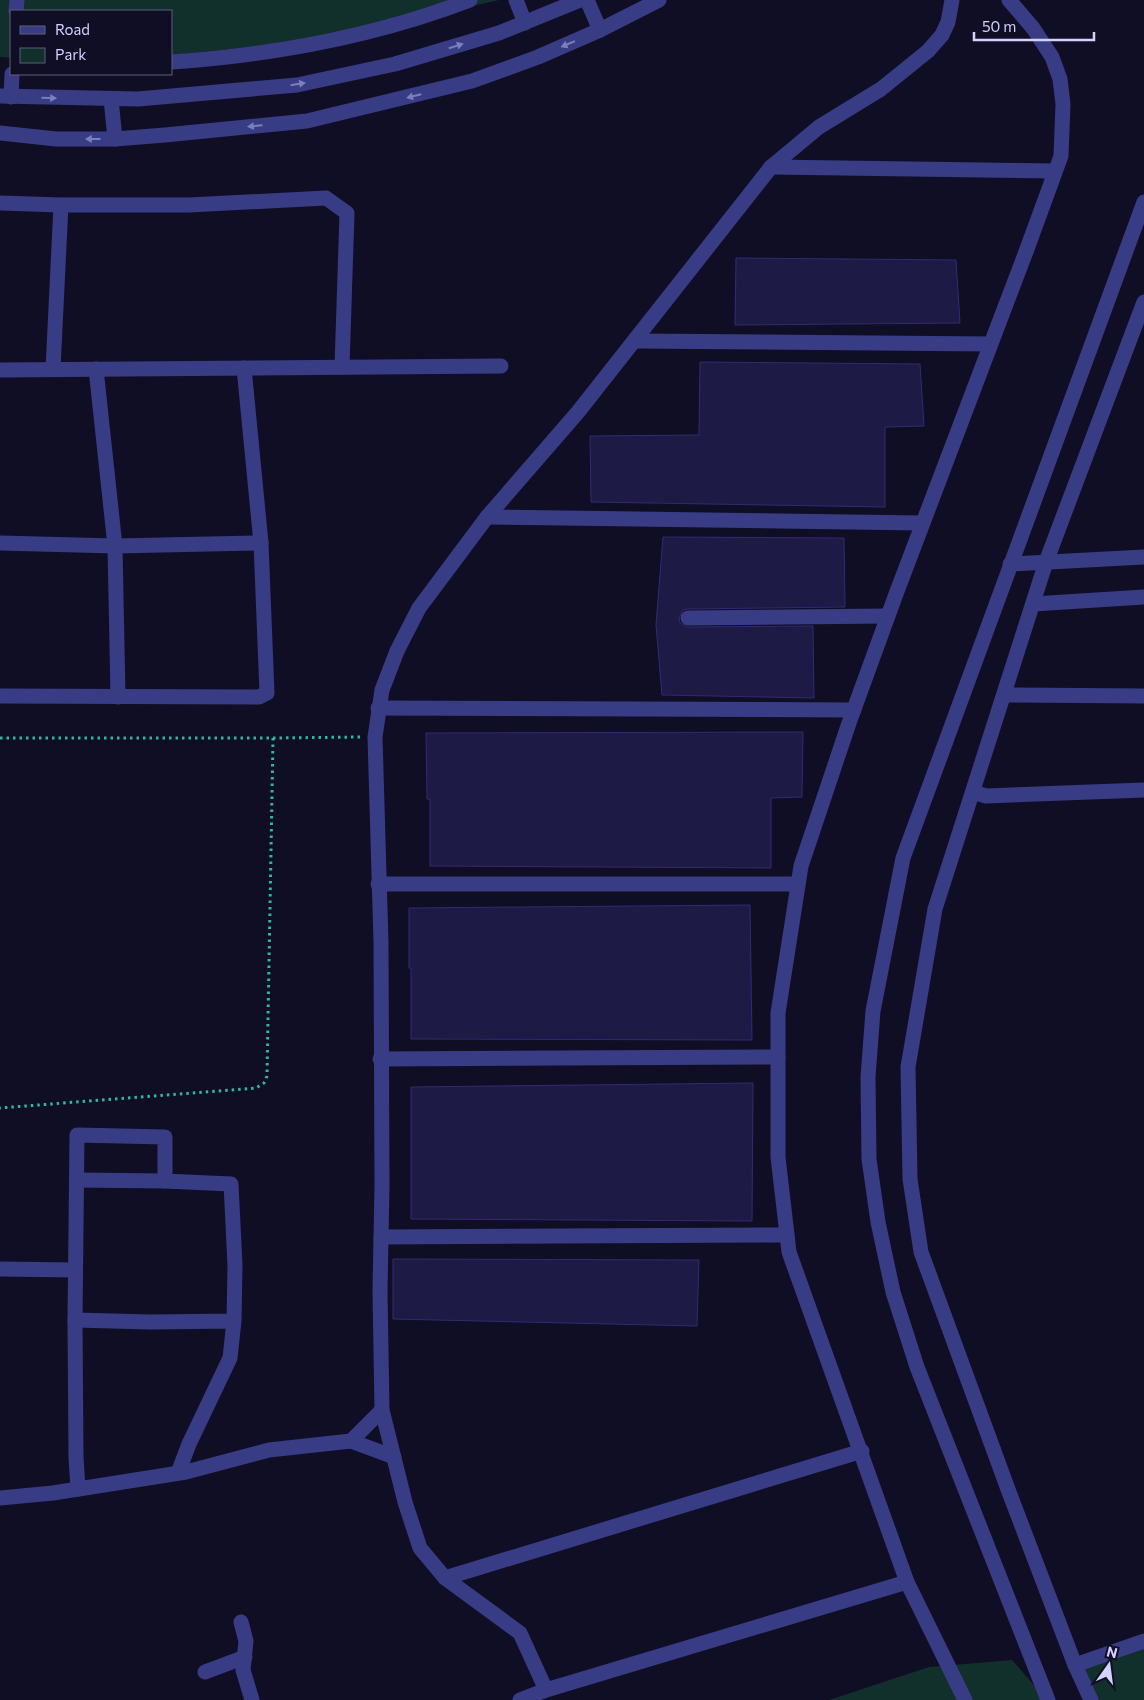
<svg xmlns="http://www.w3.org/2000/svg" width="1144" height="1700" font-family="Commissioner,sans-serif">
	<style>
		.green { fill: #112f2b }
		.building { fill: #1e1a46; stroke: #322b72 }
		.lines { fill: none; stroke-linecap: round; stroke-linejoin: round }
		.path { stroke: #2cb8a2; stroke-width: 3; stroke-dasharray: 2.5 4; stroke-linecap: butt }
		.minor { stroke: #383c85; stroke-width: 15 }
		.oneway { fill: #7d7fbc }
	</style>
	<rect width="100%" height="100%" fill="#100e25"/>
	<g class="green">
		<path d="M0,0h499l-178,40 -150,15v-44h-160v47l-11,-1z"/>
		<path d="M1144,1642v58h-53l-16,-35z"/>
		<path d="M1012,1660l35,40h-218l100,-33z"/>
	</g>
	<g class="building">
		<path d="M736,258l220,2 4,63 -225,2z"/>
		<path d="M700,362l220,2 4,62 -39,1v80l-294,-5 -1,-66 109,-1z"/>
		<path d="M663,537l181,1 1,69 -157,2 -5,1 -4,8 1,5 8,4 125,-1 1,72 -152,-3 -6,-70z"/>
		<path d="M803,732l-1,65 -31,1v70l-341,-2v-67h-3l-1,-66z"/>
		<path d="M750,905l2,135 -341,-1v-71h-2v-60z"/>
		<path d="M753,1083l-1,138 -341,-2v-132z"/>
		<path d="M393,1259l306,1 -2,66 -304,-7z"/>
	</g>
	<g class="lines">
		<g class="path">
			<path d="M0,738h273l-6,338 -3,7 -8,5 -256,20"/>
			<path d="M273,738l89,-1"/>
		</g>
		<g class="minor">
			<path d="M516,0l9,23"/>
			<path d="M587,0l13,30"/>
			<path d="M16,11l1,-11"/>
			<path d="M171,62c104,-7 202,-25 299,-62"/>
			<path d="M0,96l138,3 159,-14 98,-21 104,-31 81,-33"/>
			<path d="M11,97l1,-23"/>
			<path d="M111,99l4,40"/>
			<path d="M0,133l56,6h59l50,-4 142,-14 165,-40 66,-24 62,-27 59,-30"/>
			<path d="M771,167l284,4"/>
			<path d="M0,203l61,2h128l137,-7 21,15 -5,154"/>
			<path d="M635,341l355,3"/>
			<path d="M53,369l8,-164"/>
			<path d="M96,369l19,177 3,151"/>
			<path d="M0,370l501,-4"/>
			<path d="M487,517l435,6"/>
			<path d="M0,543l115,3 146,-3"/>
			<path d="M1010,564l134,-7"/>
			<path d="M1033,604l111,-7"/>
			<path d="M688,618l200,-2"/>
			<path d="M1004,695l140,1"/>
			<path d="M0,696l259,1 8,-4 -6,-150 -17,-175"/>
			<path d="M378,708l476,2"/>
			<path d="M973,792l13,4 158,-6"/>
			<path d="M378,884h420"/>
			<path d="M380,1059l398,-2"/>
			<path d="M77,1180l88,1"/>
			<path d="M381,1237l406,-2"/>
			<path d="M0,1269l75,1"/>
			<path d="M75,1320l1,137 2,32"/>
			<path d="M351,1441l43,16"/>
			<path d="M178,1473l11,-29 41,-86 4,-37 -84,1 -75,-2 2,-185 88,2v44l66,3 4,81 -1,56"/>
			<path d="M0,1498l53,-5 133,-21 83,-22 82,-9 31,-31"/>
			<path d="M445,1578l417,-127"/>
			<path d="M241,1622l5,19 -3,29 9,30"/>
			<path d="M1075,1665l69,-24"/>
			<path d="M205,1672l40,-15"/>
			<path d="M546,1690l-26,-57 -75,-55 -25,-30 -15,-46 -23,-92 -2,-119 2,-106 -1,-243 -6,-205 7,-47 15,-39 22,-43 68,-91 91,-105 193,-245 48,-40 62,-38 47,-38 14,-16 6,-13 4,-22"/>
			<path d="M520,1700l26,-10 361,-108"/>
			<path d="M965,1700l-58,-118 -118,-330 -11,-95v-144l23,-147 48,-143 47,-129 131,-345 34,-93 2,-52 -3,-25 -8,-22 -19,-29 -24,-28"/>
			<path d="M1048,1700l-131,-333 -24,-75 -15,-70 -9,-63 -1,-82 5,-66 30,-153 241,-656"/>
			<path d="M1091,1700l-16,-35 -66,-173 -88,-240 -11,-73 -2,-112 27,-158 111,-347 98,-260"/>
		</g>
	</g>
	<defs><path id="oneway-solid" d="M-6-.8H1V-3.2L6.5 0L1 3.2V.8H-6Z" transform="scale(1.25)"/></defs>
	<g class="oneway">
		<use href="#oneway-solid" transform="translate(568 44) rotate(157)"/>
		<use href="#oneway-solid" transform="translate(456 46) rotate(-17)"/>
		<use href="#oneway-solid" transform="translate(298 84) rotate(-9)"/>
		<use href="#oneway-solid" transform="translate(414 96) rotate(166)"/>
		<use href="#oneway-solid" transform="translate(49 98) rotate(1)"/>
		<use href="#oneway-solid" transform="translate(255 126) rotate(174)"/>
		<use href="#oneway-solid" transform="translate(93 139) rotate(-180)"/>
	</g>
	<rect x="10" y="10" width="162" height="65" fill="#100e25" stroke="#5e5c7c"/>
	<rect x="20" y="26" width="25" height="8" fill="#383c85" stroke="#5e5c7c"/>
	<text x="55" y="35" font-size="15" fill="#d2d1ff">Road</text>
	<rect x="20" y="48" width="25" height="15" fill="#112f2b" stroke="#5e5c7c"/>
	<text x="55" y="60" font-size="15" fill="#d2d1ff">Park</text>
	<g transform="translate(1109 1665) rotate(14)" stroke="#100e25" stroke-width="4" paint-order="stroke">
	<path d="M0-4L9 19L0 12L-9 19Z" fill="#d2d1ff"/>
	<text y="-8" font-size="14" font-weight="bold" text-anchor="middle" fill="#d2d1ff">N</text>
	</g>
	<path d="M974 32v8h120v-8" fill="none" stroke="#d2d1ff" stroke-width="2.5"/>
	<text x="982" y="32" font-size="15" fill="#d2d1ff" stroke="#100e25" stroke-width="4" paint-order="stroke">50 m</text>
</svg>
